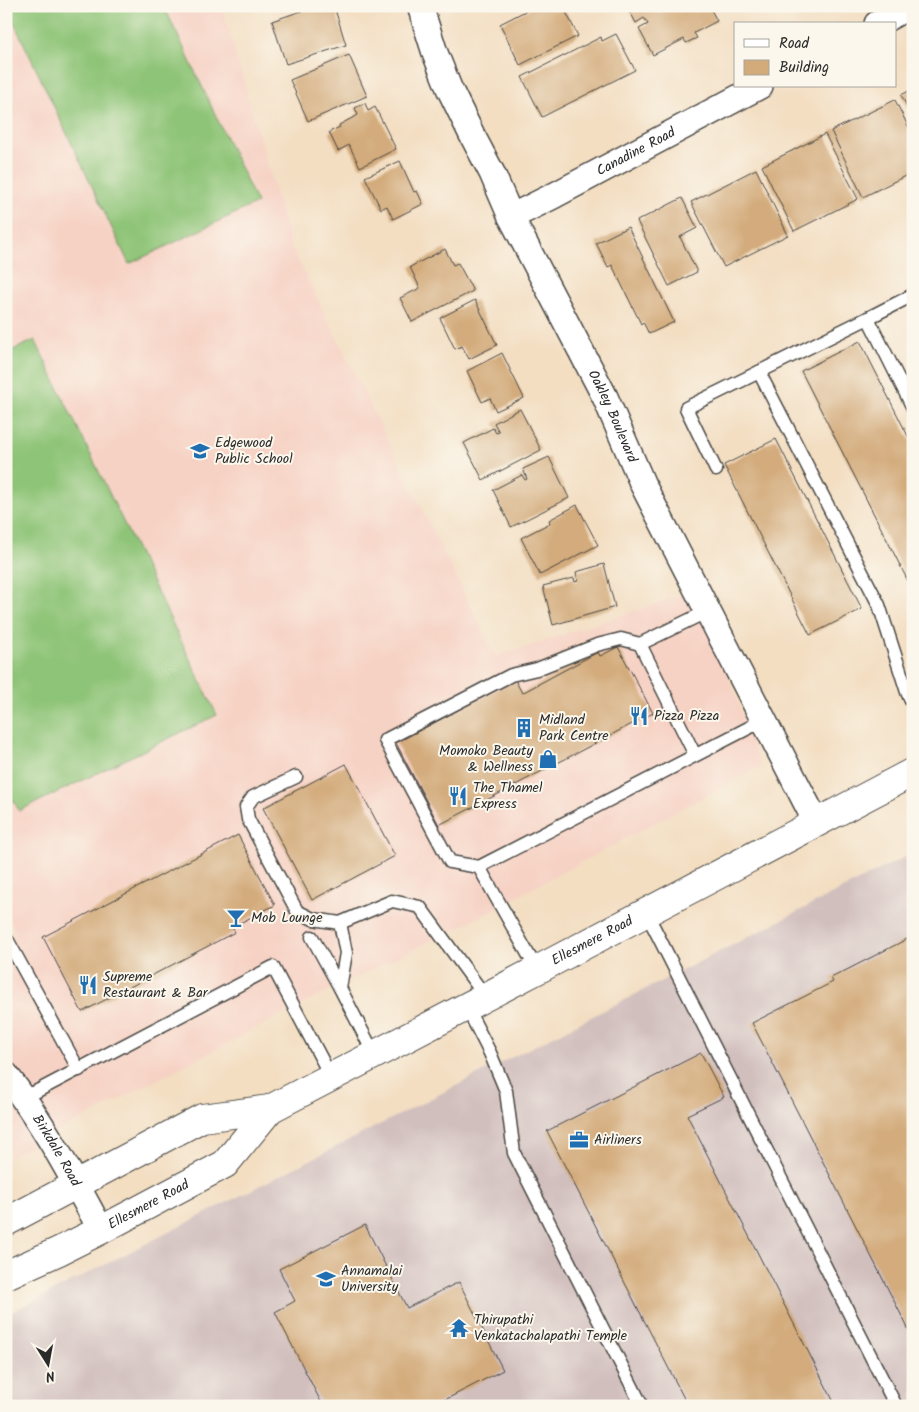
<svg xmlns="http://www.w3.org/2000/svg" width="919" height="1412" font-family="Kalam,sans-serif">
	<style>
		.built { fill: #f6d2c4 }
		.industrial { fill: #d1bfbe }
		.pitch { fill: #8ec477; stroke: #5c7851 }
		.building { fill: #d3ab7b }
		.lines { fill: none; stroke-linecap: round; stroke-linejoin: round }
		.lane-casing { stroke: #494642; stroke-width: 15 }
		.street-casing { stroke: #494642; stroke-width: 28 }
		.secondary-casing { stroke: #494642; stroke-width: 30 }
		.lane { stroke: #fff; stroke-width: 12 }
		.street { stroke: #fff; stroke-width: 25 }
		.secondary { stroke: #fff; stroke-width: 28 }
		.labels { text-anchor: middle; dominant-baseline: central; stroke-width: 4; stroke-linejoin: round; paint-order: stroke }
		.street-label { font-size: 14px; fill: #2b2b2b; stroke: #fbf7ec }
		.poi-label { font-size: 14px; fill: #2b2b2b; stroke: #fbf7ec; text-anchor: start }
	</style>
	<rect width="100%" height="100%" fill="#fbf7ec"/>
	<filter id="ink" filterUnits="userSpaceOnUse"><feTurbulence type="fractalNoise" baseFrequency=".02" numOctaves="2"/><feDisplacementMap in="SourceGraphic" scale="10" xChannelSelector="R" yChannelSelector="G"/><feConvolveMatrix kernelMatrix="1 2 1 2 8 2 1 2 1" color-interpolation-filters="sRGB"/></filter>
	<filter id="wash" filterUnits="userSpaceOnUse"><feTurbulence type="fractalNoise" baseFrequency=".0096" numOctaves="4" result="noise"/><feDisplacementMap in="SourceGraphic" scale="20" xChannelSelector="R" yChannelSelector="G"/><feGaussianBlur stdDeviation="1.12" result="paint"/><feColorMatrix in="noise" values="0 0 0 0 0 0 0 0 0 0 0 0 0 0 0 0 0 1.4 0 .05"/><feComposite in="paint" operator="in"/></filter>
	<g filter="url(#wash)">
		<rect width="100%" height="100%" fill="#f3dec2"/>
		<path class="built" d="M6,6h216l69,240 205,411 201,-67 64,176 -299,160 -136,66 -315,164 -5,-10v-208l10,-4 -10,-22z"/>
		<path class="industrial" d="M913,853v553h-907v-91z"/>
		<g class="pitch">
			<path d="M6,6h158l93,197 -128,61z"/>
			<path d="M35,340l182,375 -198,96 -13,-25v-433z"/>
		</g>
		<g id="blocks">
			<g class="building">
				<path d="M316,6h18l12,39 -60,19 -14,-43z"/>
				<path d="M535,6h28l15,30 -58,29 -20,-41z"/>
				<path d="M627,6h82l8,15 -23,12 3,5 -11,5 -2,-4 -31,16 -14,-26 9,-5 -4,-6 -8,5z"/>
				<path d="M616,34l19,36 -93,47 -20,-40 79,-40 1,4z"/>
				<path d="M349,55l18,41 -59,25 -18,-41z"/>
				<path d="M913,89v28l-12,-22z"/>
				<path d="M895,100l18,36v36l-50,25 -32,-66z"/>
				<path d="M365,103l3,8 7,-4 21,42 -36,18 -11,-22 -11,6 -9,-19 11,-5 -1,-2 19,-10 -3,-7z"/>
				<path d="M825,134l33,65 -64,32 -32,-65z"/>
				<path d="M400,161l14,31 3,-1 6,13 -30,15 -6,-13 -6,3 -16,-32z"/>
				<path d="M756,169l32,66 -64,32 -33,-65z"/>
				<path d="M682,198l15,30 -17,9 17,35 -28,14 -32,-65z"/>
				<path d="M628,227l46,95 -25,12 -6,-12 -2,2 -29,-59 -4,2 -12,-24z"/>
				<path d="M445,249l8,16 5,-2 15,28 -61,31 -12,-24 20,-10 -10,-21z"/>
				<path d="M475,300l22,45 -28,14 -7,-13 -7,3 -15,-31z"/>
				<path d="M860,341l53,105v135l-4,2 -108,-212z"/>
				<path d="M502,353l22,45 -28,13 -6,-13 -8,4 -15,-31z"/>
				<path d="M520,409l21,41 -58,30 -19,-37 29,-15 3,5 3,-1 -5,-9z"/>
				<path d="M776,439l86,170 -52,26 -86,-170z"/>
				<path d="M549,457l20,41 -58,29 -18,-37 29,-15 3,5 2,-1 -4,-10z"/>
				<path d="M577,505l21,40 -58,30 -19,-37 29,-15 -1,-3z"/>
				<path d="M604,564l11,43 -62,18 -10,-39 31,-8 1,4 3,-1 -2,-9z"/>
				<path d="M618,647l35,66 -214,112 -43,-82 119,-63 7,13 76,-41 2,4z"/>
				<path d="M346,764l49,92 -83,44 -49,-92z"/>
				<path d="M238,835l37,70 -43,22 3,5 -153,80 -39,-75z"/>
				<path d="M913,936v402l-161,-315 81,-41 -2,-4z"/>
				<path d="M701,1053l23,44 -37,18 149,291h-148l-141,-275z"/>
				<path d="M365,1225l42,83 52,-26 44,88 -70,36h-110l-48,-94 20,-11 -16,-32z"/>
			</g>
		</g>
	</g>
	<g filter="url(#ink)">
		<use href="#blocks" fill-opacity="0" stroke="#494642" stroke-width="1"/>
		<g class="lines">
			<g class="lane-casing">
				<g id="lane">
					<path d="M868,318l45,-23"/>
					<path d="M913,408l-45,-90 -109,54 120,233 28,87 6,13"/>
					<path d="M716,470l-30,-62 73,-36"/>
					<path d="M640,644l68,-33"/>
					<path d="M296,777l-43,20 -7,10 2,12 49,92 16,8 27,4"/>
					<path d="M479,867l-29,-5 -65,-122 126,-65 26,-6 60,-24 24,-6 19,5 55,111"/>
					<path d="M646,912l250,494"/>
					<path d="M312,937l28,51"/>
					<path d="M8,941l71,129"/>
					<path d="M537,970l-58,-103 285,-147"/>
					<path d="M466,1006l24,47 16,38 8,62 128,253"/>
					<path d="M374,1054l-34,-66 6,-35 -6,-30 52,-22 28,6 65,89"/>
					<path d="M24,1098l249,-131 58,110"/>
				</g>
			</g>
			<g class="street-casing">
				<g id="street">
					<path id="s1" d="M420,6l15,47 14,35 23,47 20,38 19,44 94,180 38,88 173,337"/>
					<path d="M877,24l32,-18"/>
					<path id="s2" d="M511,217l44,-22 205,-109"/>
					<path id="s3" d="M6,1075c38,48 66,102 95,155"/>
				</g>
			</g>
			<g class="secondary-casing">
				<g id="secondary">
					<path id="s4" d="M6,1222l196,-104 68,-9 267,-139 376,-198"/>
					<path id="s5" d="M6,1275l53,-24 42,-21 124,-66 45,-55"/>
				</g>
			</g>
			<use href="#lane" class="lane"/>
			<use href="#street" class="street"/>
			<use href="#secondary" class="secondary"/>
		</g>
	</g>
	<defs>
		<g id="school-bare" transform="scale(1.5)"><path d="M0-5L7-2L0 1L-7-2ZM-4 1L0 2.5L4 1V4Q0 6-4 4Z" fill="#1f6fb2" stroke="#fbf7ec" stroke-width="2.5" paint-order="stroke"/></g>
		<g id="restaurant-bare" transform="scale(1.5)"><path d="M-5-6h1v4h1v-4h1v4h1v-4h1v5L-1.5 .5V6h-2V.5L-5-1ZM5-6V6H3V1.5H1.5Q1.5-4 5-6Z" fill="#1f6fb2" stroke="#fbf7ec" stroke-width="2.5" paint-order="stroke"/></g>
		<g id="building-bare" transform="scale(1.5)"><path d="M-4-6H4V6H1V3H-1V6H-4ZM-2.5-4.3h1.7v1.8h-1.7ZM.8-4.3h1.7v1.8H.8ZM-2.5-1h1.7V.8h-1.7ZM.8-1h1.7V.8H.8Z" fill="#1f6fb2" stroke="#fbf7ec" stroke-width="2.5" paint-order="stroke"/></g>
		<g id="shop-bare" transform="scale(1.5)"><path d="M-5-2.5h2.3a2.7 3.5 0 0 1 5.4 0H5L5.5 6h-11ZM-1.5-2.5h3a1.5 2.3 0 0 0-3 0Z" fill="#1f6fb2" stroke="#fbf7ec" stroke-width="2.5" paint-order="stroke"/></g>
		<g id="bar-bare" transform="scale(1.5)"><path d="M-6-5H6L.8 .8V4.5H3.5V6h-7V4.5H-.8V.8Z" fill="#1f6fb2" stroke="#fbf7ec" stroke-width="2.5" paint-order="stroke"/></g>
		<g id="office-bare" transform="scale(1.5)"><path d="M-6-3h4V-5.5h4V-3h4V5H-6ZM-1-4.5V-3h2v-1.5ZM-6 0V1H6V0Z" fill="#1f6fb2" stroke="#fbf7ec" stroke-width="2.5" paint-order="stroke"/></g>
		<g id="university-bare" transform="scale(1.5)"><path d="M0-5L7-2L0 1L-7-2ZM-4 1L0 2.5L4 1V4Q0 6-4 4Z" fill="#1f6fb2" stroke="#fbf7ec" stroke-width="2.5" paint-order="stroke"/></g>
		<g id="temple-bare" transform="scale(1.5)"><path d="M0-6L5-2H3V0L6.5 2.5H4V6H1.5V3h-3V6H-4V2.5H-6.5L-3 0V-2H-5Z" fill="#1f6fb2" stroke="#fbf7ec" stroke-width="2.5" paint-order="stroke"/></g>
	</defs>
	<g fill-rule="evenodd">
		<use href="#school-bare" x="200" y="451"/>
		<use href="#restaurant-bare" x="639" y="716"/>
		<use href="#building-bare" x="524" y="728"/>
		<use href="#shop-bare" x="548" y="759"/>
		<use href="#restaurant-bare" x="458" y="796"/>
		<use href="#bar-bare" x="236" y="918"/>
		<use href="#restaurant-bare" x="88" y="985"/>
		<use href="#office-bare" x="579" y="1140"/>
		<use href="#university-bare" x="326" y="1279"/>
		<use href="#temple-bare" x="459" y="1328"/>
	</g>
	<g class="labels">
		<g class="street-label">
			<text stroke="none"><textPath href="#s2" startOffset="141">Canadine Road</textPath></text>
			<text stroke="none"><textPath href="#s1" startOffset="454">Oakley Boulevard</textPath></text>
			<text stroke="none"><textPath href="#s4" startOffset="654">Ellesmere Road</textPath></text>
			<text stroke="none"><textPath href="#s3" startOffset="91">Birkdale Road</textPath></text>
			<text stroke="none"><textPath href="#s5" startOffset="159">Ellesmere Road</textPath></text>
		</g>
		<g class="poi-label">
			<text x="215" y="443">Edgewood<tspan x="215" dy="16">Public School</tspan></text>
			<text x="654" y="716">Pizza Pizza</text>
			<text x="539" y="720">Midland<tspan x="539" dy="16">Park Centre</tspan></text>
			<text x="533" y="751" text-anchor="end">Momoko Beauty<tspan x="533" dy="16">&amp; Wellness</tspan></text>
			<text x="473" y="788">The Thamel<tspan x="473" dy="16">Express</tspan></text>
			<text x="251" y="918">Mob Lounge</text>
			<text x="103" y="977">Supreme<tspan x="103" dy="16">Restaurant &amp; Bar</tspan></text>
			<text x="594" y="1140">Airliners</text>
			<text x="341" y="1271">Annamalai<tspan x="341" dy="16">University</tspan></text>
			<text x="474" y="1320">Thirupathi<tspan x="474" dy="16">Venkatachalapathi Temple</tspan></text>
		</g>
	</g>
	<rect width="919" height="1412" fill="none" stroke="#fbf7ec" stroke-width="25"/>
	<rect x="734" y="22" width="162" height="65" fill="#fbf7ec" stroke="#a8a59f"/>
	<rect x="744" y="39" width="25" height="8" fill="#ffffff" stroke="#a8a59f"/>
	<text x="779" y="48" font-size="15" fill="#2b2b2b">Road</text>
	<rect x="744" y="60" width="25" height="15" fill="#d3ab7b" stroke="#a8a59f"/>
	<text x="779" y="72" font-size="15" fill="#2b2b2b">Building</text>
	<g transform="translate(48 1364) rotate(169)" stroke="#fbf7ec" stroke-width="4" paint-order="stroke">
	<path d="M0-4L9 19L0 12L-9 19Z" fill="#2b2b2b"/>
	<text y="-8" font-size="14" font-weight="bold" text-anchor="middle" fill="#2b2b2b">N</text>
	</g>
</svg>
